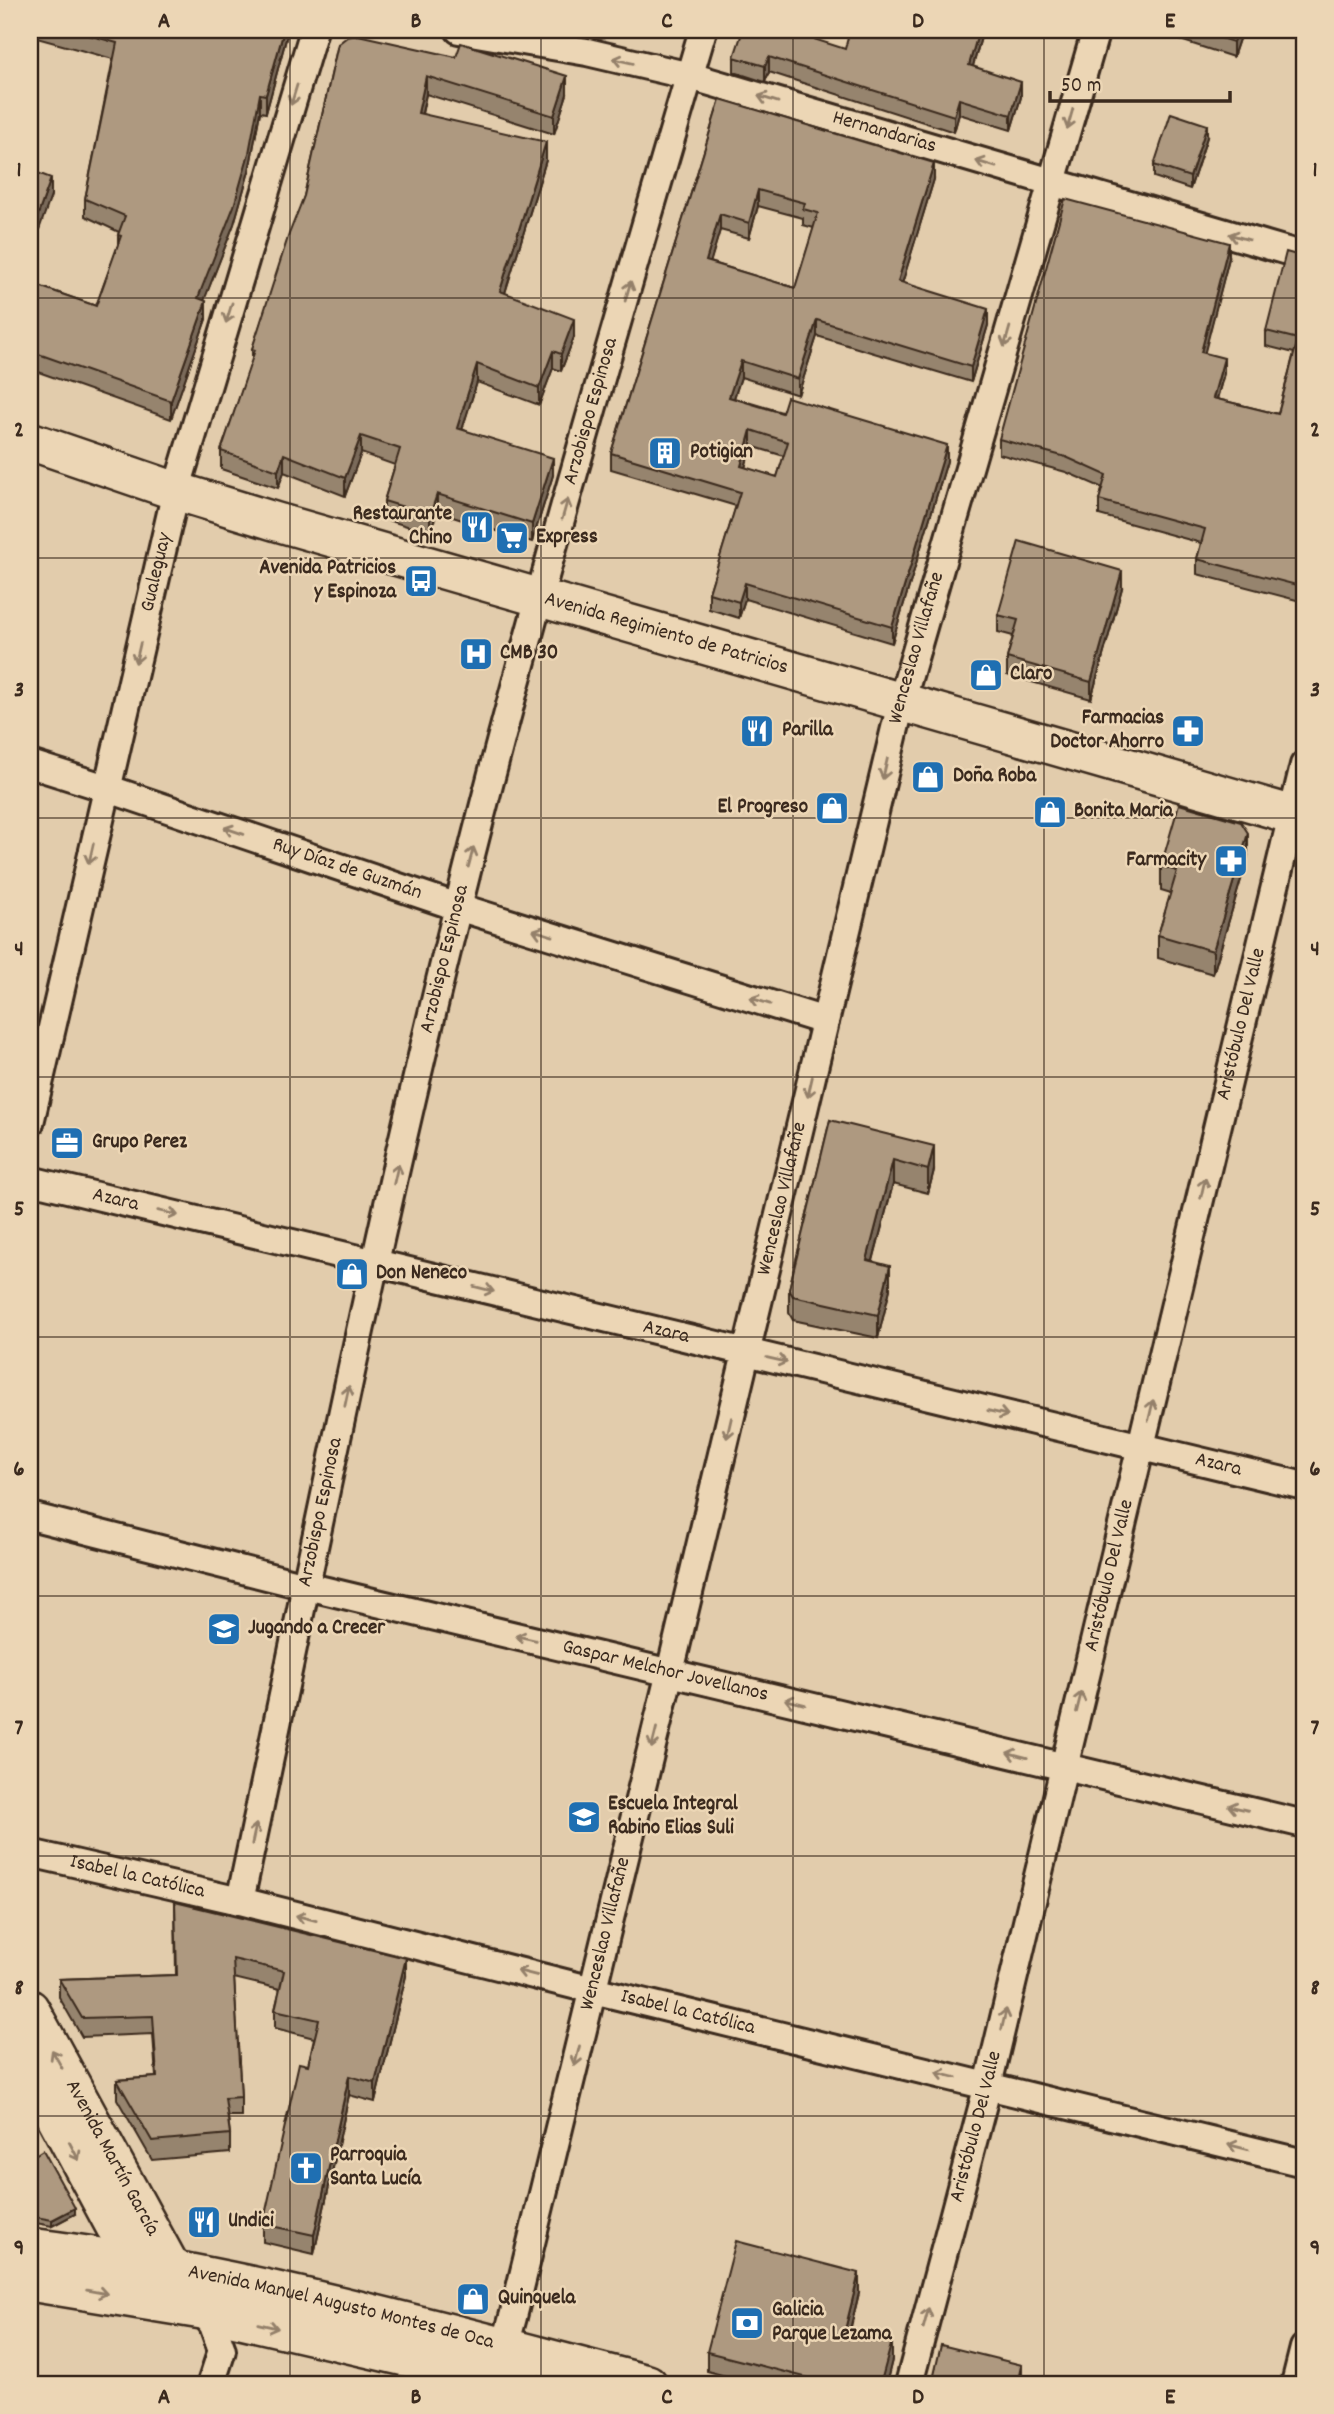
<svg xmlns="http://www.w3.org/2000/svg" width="1334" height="2414" font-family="Dekko,sans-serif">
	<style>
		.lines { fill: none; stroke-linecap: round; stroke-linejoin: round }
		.minor-casing { stroke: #3b2a1e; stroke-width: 32 }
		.secondary-casing { stroke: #3b2a1e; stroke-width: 42 }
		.minor { stroke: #ecd6b5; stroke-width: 26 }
		.secondary { stroke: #ecd6b5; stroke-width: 37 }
		.wall { fill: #96846e; stroke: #3b2a1e; stroke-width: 2; fill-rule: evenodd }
		.shaded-wall { fill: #7a6b5a; stroke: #3b2a1e; stroke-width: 2 }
		.building { fill: #ae9980; stroke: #3b2a1e; stroke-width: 2; fill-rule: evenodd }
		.oneway { stroke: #94806a }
		.grid { fill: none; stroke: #3b2a1e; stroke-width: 2; stroke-opacity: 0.55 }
		.labels { text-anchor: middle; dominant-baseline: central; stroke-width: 5; stroke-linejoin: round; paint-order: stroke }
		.street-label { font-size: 21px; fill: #3b2a1e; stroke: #ecd6b5 }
		.poi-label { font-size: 21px; font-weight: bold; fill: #3b2a1e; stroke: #ecd6b5; text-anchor: start }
		.neatline { fill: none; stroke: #3b2a1e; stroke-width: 2.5 }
		.grid-label { font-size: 23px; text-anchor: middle; font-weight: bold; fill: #3b2a1e }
	</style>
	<rect width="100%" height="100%" fill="#e2ccac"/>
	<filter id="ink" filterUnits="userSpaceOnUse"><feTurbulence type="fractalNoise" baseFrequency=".0143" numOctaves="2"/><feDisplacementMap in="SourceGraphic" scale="14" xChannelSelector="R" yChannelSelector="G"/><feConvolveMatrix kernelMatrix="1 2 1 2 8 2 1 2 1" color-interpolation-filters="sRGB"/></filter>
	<g filter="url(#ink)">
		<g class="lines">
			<g class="minor-casing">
				<g id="minor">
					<path id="s1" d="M459,30l128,22 103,24 614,180"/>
					<path id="s2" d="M30,764l76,24 352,119 367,114"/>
					<path id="s3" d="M30,1123l146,-632 138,-461"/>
					<path id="s4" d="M30,1180l1274,306"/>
					<path id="s5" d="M30,1516l276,70 998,238"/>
					<path id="s6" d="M30,1853l210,48 353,89 711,173"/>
					<path id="s7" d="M240,1901c70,-332 136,-665 218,-994 73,-295 159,-586 245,-877"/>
					<path d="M202,2310l11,15 9,25 -11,34"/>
					<path id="s8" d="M500,2364l13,-47 157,-645 231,-969 195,-673"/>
					<path id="s9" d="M909,2384l79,-299 316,-1320"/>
					<path d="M1295,2384l9,-36"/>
				</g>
			</g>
			<g class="secondary-casing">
				<g id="secondary">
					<path id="s10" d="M30,441l146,50 101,31 1027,296"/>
					<path id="s11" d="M30,2009l142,260 10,14"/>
					<path d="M30,2069l85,158 48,35"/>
					<path id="s12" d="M30,2247c210,26 414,85 618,137"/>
					<path d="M30,2282l172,28 320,74"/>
				</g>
			</g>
			<use href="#minor" class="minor"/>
			<use href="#secondary" class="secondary"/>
		</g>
		<g class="wall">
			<path d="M30,30h257v5l-21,78 -6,-1 -11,59 -15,53 -30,76 2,19 -35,100 -141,-50v-86l66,23 22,-60v-11l1,-3 -34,-16v-17l28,-140 -80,-22z"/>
			<path d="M983,30l-10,36 48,31 -10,33 -52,-16 -5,18 -185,-60 -4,10 -31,-10v-15l111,-8z"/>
			<path d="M1032,30h31l-2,8z"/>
			<path d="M1149,30h93l-9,27z"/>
			<path d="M338,44l229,50 -13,40 -128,-40 -4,20 124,46 -41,133 69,44 -13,34 -8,-3 -14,37 -62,-23 -15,47 91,46 -21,67 -95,-30 -7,21 -46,-14v-18l11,-36 -34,-12 -16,43 -61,-24 -6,16 -57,-19v-18l31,-90v-12l52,-153z"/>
			<path d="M720,99l214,80 -32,104 86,42 -17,57 -154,-46 -19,59 -57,-18 -7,21 213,63 -55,182 -147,-44 -6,19 -30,-9v-16l27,-87 -125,-37v-16zM758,206l45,12v7l11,3 -19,60 -85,-26 10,-32 29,8zM751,446l33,10 -7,21 -32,-9z"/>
			<path d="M1207,137l-17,52 -36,-12v-12z"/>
			<path d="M1304,257v345l-107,-28v-15l4,-16 -102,-28v-15l4,-12 -37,-16 -67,-18v-15l230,-181 -25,95 20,20 -7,26 61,15 16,-61 -28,-7v-15z"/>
			<path d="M1122,588l-31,111 -84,-24v-17l6,-22 -15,-4v-17z"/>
			<path d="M1248,856l-35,118 -55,-16v-23l13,-42 -10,-3v-24z"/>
			<path d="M830,1120l104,50 -6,23 -35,-9 -20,77 17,28 -12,49 -85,-18 -4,-7v-24z"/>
			<path d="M175,1902l231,74 -31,126 -26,-7 -35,159 -51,-12v-18l45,-159 6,-27 -39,-10v-18l5,-21 -46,-11 7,119v19h-13l2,18v19l-78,7 -35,-61v-19l39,-3 -3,-43 -71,3 -23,-40v-18l117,-4z"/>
			<path d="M30,2158l45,56 -23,12 -22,-4z"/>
			<path d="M859,2293l-9,38 42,29 -6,24h-130l-49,-13v-19z"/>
		</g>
		<g class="shaded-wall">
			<path d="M31,30h2v7l-3,14z"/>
			<path d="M284,30h3v5l-21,78v-18z"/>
			<path d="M979,30h4l-14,50v-15z"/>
			<path d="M1237,30h5l-9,27v-15z"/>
			<path d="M769,57v15l-4,10v-16z"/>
			<path d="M426,76v18l-8,37v-18z"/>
			<path d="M567,76v18l-13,40v-18z"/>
			<path d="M1021,82v15l-10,33v-15z"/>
			<path d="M260,94v18l-11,59 -15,53 -36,92v-18z"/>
			<path d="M959,99v15l-5,18v-16z"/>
			<path d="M1207,125v12l-17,52v-12z"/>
			<path d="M546,142v18l-46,149v-18z"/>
			<path d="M934,163v16l-36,118v-16z"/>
			<path d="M51,178v18l-21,59v-18z"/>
			<path d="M758,190v16l-9,32v-15z"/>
			<path d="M720,214v16l-14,47v-16z"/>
			<path d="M1229,243v15l-28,109v-15z"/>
			<path d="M206,301v18l-35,100v-18z"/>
			<path d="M988,309v16l-17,57v-15z"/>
			<path d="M574,319v18l-13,34v-17z"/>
			<path d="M817,320v16l-19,59v-16z"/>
			<path d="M553,351v17l-14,37v-17z"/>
			<path d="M1224,358v15l-11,40v-15z"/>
			<path d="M741,361v16l-12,36v-16z"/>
			<path d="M477,364v18l-20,64v-18z"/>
			<path d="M751,430v16l-10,36v-16z"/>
			<path d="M361,436v17l-16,43v-18z"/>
			<path d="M947,445v16l-55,182v-16z"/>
			<path d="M284,454v18l-6,16v-17z"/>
			<path d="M553,458v17l-21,67v-18z"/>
			<path d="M437,494v18l-7,21v-18z"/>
			<path d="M1122,571v17l-31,111v-17z"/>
			<path d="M745,583v16l-6,19v-16z"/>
			<path d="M1248,833v23l-35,118v-23z"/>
			<path d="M934,1146v24l-6,23v-23z"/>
			<path d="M893,1160v24l-26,99v-23z"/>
			<path d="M890,1266v23l-12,49v-23z"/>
			<path d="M406,1958v18l-31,126v-19z"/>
			<path d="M349,2076v19l-35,159v-19z"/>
			<path d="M75,2208v6l-23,12v-6z"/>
			<path d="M859,2273v20l-14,56v-19z"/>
			<path d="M892,2341v19l-6,24h-12z"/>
			<path d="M1022,2365v19h-4z"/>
		</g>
		<g class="building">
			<path d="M71,30h213l-18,65 -6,-1 -11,59 -15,53 -36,92 8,3 -35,100 -141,-50v-68l66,23 25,-70 -3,-1 7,-19 -40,-17 32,-156z"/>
			<path d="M743,30h43l59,19 5,-19h129l-10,35 52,17 -10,33 -52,-16 -5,17 -185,-59 -4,9 -31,-9z"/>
			<path d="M1196,30h41l-4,12z"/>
			<path d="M358,35l98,22 5,-14 106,33 -13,40 -128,-40 -8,37 128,29 -46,149 74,28 -13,35 -8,-3 -14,37 -62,-24 -20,64 96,30 -21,66 -95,-30 -7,21 -46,-14 16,-52 -39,-13 -16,42 -61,-24 -6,17 -57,-20 34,-101 -3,-1 37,-115 15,-38 34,-152 9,-7z"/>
			<path d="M720,99l214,64 -36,118 90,28 -17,58 -154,-47 -19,59 -57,-18 -12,36 53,16 5,-16 160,48 -55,182 -147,-44 -6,19 -30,-9 31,-101 -129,-39zM758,190l47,13 -2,6 15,4 -23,75 -89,-27 14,-47 29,9zM751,430l37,12 -11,35 -36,-11z"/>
			<path d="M1171,113l36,12 -17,52 -36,-12z"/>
			<path d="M30,170l21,8 -21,59z"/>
			<path d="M1065,199l164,44 -28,109 23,6 -11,40 65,16 20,-75 -32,-8 20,-79 18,5v330l-107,-28 8,-30 -106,-29 7,-25 -40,-18 -67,-18z"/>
			<path d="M1019,541l103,30 -31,111 -84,-24 11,-38 -20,-5z"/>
			<path d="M1179,804l62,18 7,11 -35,118 -55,-16 19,-64 -16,-5z"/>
			<path d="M830,1120l104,26 -6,24 -35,-10 -26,100 23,6 -12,49 -85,-19 -4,-7z"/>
			<path d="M175,1902l231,56 -31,125 -26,-7 -35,159 -51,-11 36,-161 9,2 11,-45 -44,-10 9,-39 -51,-12 8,138 -16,1 5,36 -78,7 -35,-61 40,-3 -4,-61 -71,2 -23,-39 118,-4z"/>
			<path d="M43,2150l32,58 -23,12 -22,-4v-58z"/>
			<path d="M736,2241l123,32 -14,57 47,11 -10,37 -8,6h-42l-125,-32z"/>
			<path d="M941,2345l81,20 -4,19h-86z"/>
		</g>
		<defs><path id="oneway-shaft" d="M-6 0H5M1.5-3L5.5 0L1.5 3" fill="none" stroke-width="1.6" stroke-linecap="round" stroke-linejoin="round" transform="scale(1.75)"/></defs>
		<g class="oneway">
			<use href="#oneway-shaft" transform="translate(623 61) rotate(-167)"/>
			<use href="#oneway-shaft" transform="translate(294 95) rotate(107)"/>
			<use href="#oneway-shaft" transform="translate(768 99) rotate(-163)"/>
			<use href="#oneway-shaft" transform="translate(1070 119) rotate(106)"/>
			<use href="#oneway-shaft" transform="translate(986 164) rotate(-163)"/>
			<use href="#oneway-shaft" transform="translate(1239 237) rotate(-164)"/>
			<use href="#oneway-shaft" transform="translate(628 291) rotate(-74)"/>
			<use href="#oneway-shaft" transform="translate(229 313) rotate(107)"/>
			<use href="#oneway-shaft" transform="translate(1007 337) rotate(106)"/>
			<use href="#oneway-shaft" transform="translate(565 509) rotate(-74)"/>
			<use href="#oneway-shaft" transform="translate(138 653) rotate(103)"/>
			<use href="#oneway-shaft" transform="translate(885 769) rotate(103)"/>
			<use href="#oneway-shaft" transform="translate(234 831) rotate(-161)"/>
			<use href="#oneway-shaft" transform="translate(91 854) rotate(103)"/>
			<use href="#oneway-shaft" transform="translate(471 857) rotate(-75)"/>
			<use href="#oneway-shaft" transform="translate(543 933) rotate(-163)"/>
			<use href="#oneway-shaft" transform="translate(760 1001) rotate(-163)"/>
			<use href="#oneway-shaft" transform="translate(810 1087) rotate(103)"/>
			<use href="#oneway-shaft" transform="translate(396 1174) rotate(-77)"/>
			<use href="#oneway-shaft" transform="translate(1203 1188) rotate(-77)"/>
			<use href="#oneway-shaft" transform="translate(168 1213) rotate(13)"/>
			<use href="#oneway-shaft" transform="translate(484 1289) rotate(14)"/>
			<use href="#oneway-shaft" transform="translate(777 1360) rotate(13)"/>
			<use href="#oneway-shaft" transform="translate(347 1396) rotate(-78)"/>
			<use href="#oneway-shaft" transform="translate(1151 1410) rotate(-77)"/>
			<use href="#oneway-shaft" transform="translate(998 1413) rotate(13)"/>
			<use href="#oneway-shaft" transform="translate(729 1428) rotate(103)"/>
			<use href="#oneway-shaft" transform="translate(526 1638) rotate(-167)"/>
			<use href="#oneway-shaft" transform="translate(795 1702) rotate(-166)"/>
			<use href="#oneway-shaft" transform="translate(1079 1702) rotate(-76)"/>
			<use href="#oneway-shaft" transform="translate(654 1738) rotate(104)"/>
			<use href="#oneway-shaft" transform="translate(1017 1755) rotate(-166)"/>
			<use href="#oneway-shaft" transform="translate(1238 1808) rotate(-167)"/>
			<use href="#oneway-shaft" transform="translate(254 1834) rotate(-78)"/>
			<use href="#oneway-shaft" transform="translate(306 1918) rotate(-166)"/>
			<use href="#oneway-shaft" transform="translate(527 1973) rotate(-166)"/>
			<use href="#oneway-shaft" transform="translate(1004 2019) rotate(-77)"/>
			<use href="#oneway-shaft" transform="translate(577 2056) rotate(104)"/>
			<use href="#oneway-shaft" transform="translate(57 2059) rotate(-119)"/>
			<use href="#oneway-shaft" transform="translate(946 2075) rotate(-166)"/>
			<use href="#oneway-shaft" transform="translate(1238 2147) rotate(-166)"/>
			<use href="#oneway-shaft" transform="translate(74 2151) rotate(62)"/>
			<use href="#oneway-shaft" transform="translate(97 2292) rotate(10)"/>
			<use href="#oneway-shaft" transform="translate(926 2318) rotate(-75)"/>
			<use href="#oneway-shaft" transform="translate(268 2326) rotate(13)"/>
		</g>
	</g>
	<path class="grid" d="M290,30v2354M541,30v2354M793,30v2354M1044,30v2354M30,298h1274M30,558h1274M30,818h1274M30,1077h1274M30,1337h1274M30,1596h1274M30,1856h1274M30,2116h1274"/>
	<defs>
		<g id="building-square" transform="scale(1.75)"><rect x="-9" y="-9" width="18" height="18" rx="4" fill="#1f6fb2" stroke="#ecd6b5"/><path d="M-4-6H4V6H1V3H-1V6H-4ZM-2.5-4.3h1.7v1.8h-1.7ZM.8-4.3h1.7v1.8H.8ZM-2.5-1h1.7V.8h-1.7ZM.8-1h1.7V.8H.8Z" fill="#fff"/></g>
		<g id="restaurant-square" transform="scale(1.75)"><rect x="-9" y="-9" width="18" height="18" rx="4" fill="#1f6fb2" stroke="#ecd6b5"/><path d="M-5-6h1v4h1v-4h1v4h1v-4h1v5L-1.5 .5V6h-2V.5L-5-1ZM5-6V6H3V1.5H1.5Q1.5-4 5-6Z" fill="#fff"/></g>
		<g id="supermarket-square" transform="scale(1.75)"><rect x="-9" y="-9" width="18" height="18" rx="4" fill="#1f6fb2" stroke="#ecd6b5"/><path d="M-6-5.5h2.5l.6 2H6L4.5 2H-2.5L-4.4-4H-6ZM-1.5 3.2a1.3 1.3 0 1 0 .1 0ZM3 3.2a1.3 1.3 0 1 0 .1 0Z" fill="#fff"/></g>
		<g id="bus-square" transform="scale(1.75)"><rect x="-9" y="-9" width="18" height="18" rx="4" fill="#1f6fb2" stroke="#ecd6b5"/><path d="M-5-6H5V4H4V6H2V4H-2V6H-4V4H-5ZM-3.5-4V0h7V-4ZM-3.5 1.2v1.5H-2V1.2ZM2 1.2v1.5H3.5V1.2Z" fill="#fff"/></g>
		<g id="hospital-square" transform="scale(1.75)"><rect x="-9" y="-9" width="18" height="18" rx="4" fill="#1f6fb2" stroke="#ecd6b5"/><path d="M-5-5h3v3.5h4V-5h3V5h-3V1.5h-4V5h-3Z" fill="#fff"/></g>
		<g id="shop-square" transform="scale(1.75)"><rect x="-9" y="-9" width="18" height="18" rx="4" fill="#1f6fb2" stroke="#ecd6b5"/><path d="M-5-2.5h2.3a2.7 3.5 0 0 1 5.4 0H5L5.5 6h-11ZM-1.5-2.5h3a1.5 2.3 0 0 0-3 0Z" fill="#fff"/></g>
		<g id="pharmacy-square" transform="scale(1.75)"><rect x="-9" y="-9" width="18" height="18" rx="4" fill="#1f6fb2" stroke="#ecd6b5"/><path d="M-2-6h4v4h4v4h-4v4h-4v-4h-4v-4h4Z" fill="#fff"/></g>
		<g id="office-square" transform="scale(1.75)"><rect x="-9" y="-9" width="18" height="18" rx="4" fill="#1f6fb2" stroke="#ecd6b5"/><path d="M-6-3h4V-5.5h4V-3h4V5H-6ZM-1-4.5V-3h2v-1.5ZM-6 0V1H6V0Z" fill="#fff"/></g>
		<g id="school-square" transform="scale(1.75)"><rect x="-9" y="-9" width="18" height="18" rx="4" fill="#1f6fb2" stroke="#ecd6b5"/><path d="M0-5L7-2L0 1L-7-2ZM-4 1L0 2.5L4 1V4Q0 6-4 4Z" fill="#fff"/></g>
		<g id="church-square" transform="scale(1.75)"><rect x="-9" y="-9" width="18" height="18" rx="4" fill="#1f6fb2" stroke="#ecd6b5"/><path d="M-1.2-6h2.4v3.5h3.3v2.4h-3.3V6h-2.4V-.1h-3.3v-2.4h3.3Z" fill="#fff"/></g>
		<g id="bank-square" transform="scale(1.75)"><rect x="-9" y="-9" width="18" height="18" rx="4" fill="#1f6fb2" stroke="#ecd6b5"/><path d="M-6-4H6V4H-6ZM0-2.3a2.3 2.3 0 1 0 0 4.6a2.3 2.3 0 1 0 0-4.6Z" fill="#fff"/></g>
	</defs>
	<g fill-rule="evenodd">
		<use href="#building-square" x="665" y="453"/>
		<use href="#restaurant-square" x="477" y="527"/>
		<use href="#supermarket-square" x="512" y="538"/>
		<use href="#bus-square" x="421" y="581"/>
		<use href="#hospital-square" x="476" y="654"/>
		<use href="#shop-square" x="986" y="675"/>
		<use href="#restaurant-square" x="757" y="731"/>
		<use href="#pharmacy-square" x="1188" y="731"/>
		<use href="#shop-square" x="928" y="777"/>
		<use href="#shop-square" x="832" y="808"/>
		<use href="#shop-square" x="1050" y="812"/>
		<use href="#pharmacy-square" x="1231" y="861"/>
		<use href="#office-square" x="67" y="1143"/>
		<use href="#shop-square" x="352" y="1274"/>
		<use href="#school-square" x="224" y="1629"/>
		<use href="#school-square" x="584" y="1817"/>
		<use href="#church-square" x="306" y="2168"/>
		<use href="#restaurant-square" x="204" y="2222"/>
		<use href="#shop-square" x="473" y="2299"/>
		<use href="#bank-square" x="747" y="2323"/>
	</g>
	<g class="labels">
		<g class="street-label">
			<text stroke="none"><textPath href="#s1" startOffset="438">Hernandarias</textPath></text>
			<text stroke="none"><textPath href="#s7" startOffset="1531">Arzobispo Espinosa</textPath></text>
			<text stroke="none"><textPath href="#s3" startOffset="565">Gualeguay</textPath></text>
			<text stroke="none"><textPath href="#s10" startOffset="665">Avenida Regimiento de Patricios</textPath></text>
			<text stroke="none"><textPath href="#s8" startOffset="1766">Wenceslao Villafañe</textPath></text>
			<text stroke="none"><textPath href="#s2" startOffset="334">Ruy Díaz de Guzmán</textPath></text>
			<text stroke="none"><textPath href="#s7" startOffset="964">Arzobispo Espinosa</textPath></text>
			<text stroke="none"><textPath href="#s9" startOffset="1400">Aristóbulo Del Valle</textPath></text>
			<text stroke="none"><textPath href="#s4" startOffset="88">Azara</textPath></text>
			<text stroke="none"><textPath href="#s8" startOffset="1199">Wenceslao Villafañe</textPath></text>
			<text stroke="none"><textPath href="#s4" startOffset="654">Azara</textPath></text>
			<text stroke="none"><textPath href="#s4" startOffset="1222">Azara</textPath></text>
			<text stroke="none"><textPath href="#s7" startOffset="397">Arzobispo Espinosa</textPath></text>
			<text stroke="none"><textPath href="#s9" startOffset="833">Aristóbulo Del Valle</textPath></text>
			<text stroke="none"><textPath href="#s5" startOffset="654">Gaspar Melchor Jovellanos</textPath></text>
			<text stroke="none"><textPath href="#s6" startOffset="110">Isabel la Católica</textPath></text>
			<text stroke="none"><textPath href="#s8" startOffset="443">Wenceslao Villafañe</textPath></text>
			<text stroke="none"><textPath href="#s6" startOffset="677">Isabel la Católica</textPath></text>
			<text stroke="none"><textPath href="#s9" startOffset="266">Aristóbulo Del Valle</textPath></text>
			<text stroke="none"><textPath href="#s11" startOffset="170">Avenida Martín García</textPath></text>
			<text stroke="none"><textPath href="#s12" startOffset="317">Avenida Manuel Augusto Montes de Oca</textPath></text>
		</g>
		<g class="poi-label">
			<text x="690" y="453">Potigian</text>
			<text x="452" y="515" text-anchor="end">Restaurante<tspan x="452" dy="24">Chino</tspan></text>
			<text x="536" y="538">Express</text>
			<text x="396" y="569" text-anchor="end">Avenida Patricios<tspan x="396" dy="24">y Espinoza</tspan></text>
			<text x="500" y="654">CMB 30</text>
			<text x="1010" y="675">Claro</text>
			<text x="1164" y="719" text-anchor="end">Farmacias<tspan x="1164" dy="24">Doctor Ahorro</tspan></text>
			<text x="782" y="731">Parilla</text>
			<text x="953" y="777">Doña Roba</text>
			<text x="808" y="808" text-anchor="end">El Progreso</text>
			<text x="1074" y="812">Bonita Maria</text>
			<text x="1206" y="861" text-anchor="end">Farmacity</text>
			<text x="92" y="1143">Grupo Perez</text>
			<text x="376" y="1274">Don Neneco</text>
			<text x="248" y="1629">Jugando a Crecer</text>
			<text x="608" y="1805">Escuela Integral<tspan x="608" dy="24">Rabino Elias Suli</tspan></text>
			<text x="330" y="2156">Parroquia<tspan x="330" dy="24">Santa Lucía</tspan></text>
			<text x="228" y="2222">Undici</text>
			<text x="498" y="2299">Quinquela</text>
			<text x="772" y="2311">Galicia<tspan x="772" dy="24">Parque Lezama</tspan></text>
		</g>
	</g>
	<rect width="1334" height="2414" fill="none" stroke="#ecd6b5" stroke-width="77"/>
	<path d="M1050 91v10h180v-10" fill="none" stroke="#3b2a1e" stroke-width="3.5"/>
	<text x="1061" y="91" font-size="21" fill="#3b2a1e" stroke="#ecd6b5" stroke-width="5" paint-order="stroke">50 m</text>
	<rect x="38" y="38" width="1258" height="2338" class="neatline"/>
	<g class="grid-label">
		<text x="164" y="27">A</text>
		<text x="416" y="27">B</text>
		<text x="667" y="27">C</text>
		<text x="918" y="27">D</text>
		<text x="1170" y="27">E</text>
		<text x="19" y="176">1</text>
		<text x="1315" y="176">1</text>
		<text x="19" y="436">2</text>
		<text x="1315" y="436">2</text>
		<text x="19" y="696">3</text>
		<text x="1315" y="696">3</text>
		<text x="19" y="955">4</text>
		<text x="1315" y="955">4</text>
		<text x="19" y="1215">5</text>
		<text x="1315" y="1215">5</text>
		<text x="19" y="1475">6</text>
		<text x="1315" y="1475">6</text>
		<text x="19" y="1734">7</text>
		<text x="1315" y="1734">7</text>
		<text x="19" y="1994">8</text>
		<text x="1315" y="1994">8</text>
		<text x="19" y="2254">9</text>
		<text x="1315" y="2254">9</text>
		<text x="164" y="2403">A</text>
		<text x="416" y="2403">B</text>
		<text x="667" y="2403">C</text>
		<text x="918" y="2403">D</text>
		<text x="1170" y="2403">E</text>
	</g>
</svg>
